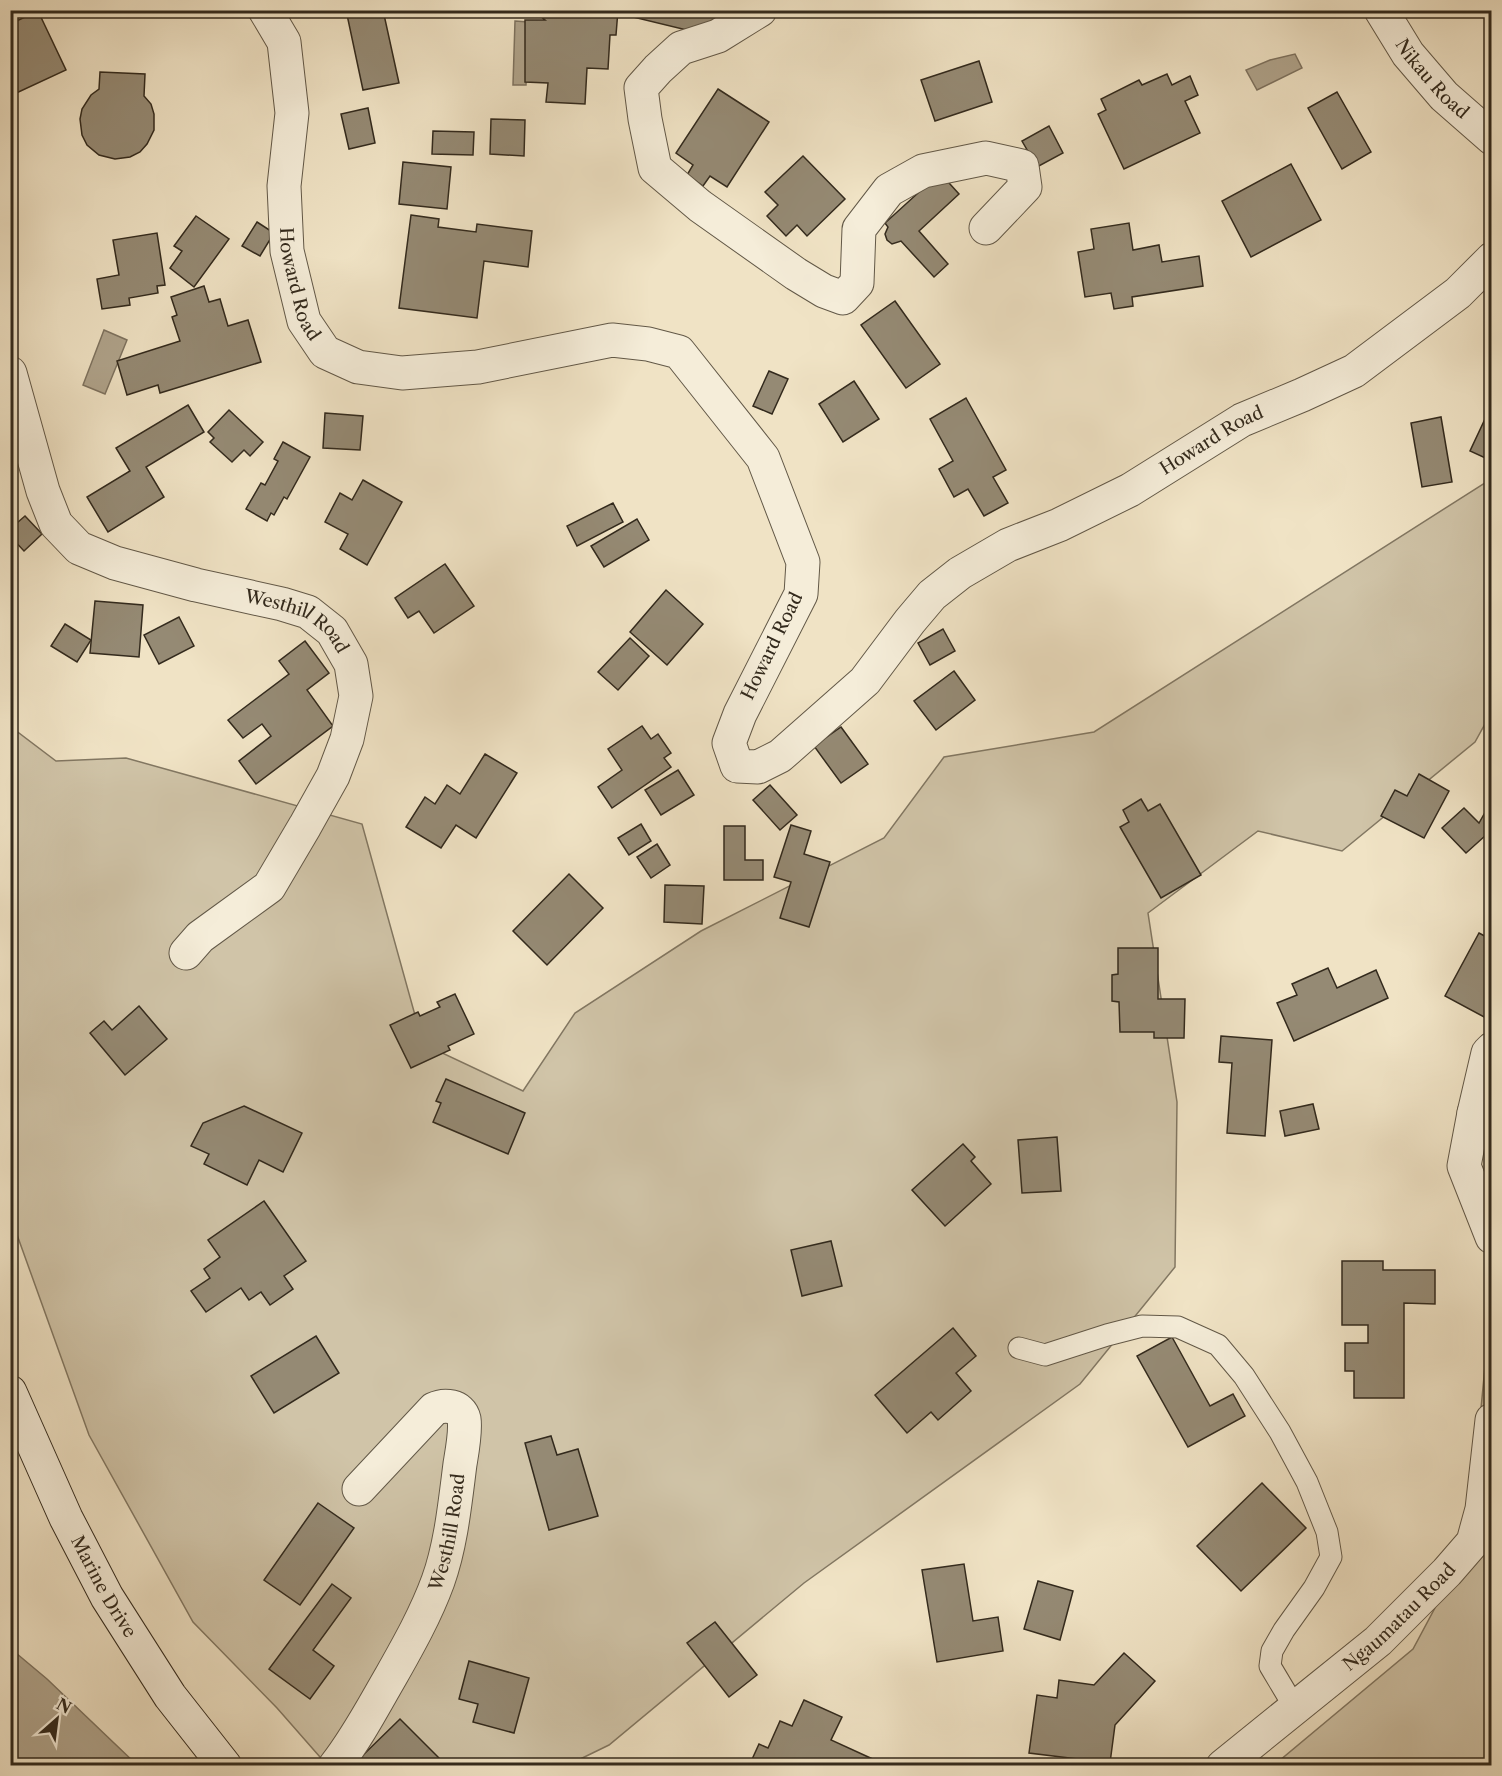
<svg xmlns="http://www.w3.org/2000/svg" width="1502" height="1776" font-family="'Libre Caslon Text',serif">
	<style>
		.green { fill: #d0c4a8; stroke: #827762; stroke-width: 1.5 }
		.water { fill: #b0a48c; stroke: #7e7360; stroke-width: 1.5 }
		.building { fill: #958a74; stroke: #332a1d; stroke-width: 1.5 }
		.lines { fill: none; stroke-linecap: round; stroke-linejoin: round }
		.service-casing { stroke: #625847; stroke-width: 23 }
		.minor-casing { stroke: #625847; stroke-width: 35 }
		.secondary-casing { stroke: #332a1d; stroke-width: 35 }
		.service { stroke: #f5edd9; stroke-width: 21 }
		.minor { stroke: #f5edd9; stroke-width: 33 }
		.secondary { stroke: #f5edd9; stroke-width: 33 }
		.labels { text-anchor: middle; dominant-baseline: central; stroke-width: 4.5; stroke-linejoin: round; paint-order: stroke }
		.street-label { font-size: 18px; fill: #332a1d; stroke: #f5edd9 }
	</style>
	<rect width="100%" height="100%" fill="#f0e3c5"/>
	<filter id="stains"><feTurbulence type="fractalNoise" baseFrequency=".00333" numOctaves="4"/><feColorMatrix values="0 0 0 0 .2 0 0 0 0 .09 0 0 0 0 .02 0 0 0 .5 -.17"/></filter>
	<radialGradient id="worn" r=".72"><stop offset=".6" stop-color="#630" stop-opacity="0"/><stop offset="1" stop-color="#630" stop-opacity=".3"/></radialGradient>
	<g class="green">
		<path d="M1491,479v234l-16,29 -133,109 -84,-20 -110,82 29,189 -2,165 -95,117 -276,199 -195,162 -41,20h-241l-50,-57 -84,-86 -104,-187 -78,-217v-491l45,34 70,-3 236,66 61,220 100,47 52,-78 126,-82 183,-93 60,-81 150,-25z"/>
		<path d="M1491,1303v462l-218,1 140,-117 55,-103z"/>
	</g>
	<g class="water">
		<path d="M515,21l13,1 -2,63h-13z"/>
		<path d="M1295,54l7,14 -45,22 -11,-20 24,-10z"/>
		<path d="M104,330l23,10 -22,54 -22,-9z"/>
		<path d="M10,1648l37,31 90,86h-126z"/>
	</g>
	<g class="building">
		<path d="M346,10h37l16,73 -36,7z"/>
		<path d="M544,10h74l-2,25h-6l-2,34 -21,-1 -2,36 -39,-2 2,-19 -23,-1v-62h20l-6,-5z"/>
		<path d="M635,10h114l-50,23 -66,-16z"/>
		<path d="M38,11l28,59 -54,25 -2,-3v-68z"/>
		<path d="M979,61l13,41 -57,19 -14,-41z"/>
		<path d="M100,72l45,2 -1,22 7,8 3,10v16l-7,14 -7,8 -10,5 -15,2 -16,-4 -12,-10 -5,-10 -2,-16 2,-10 9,-14 8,-6z"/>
		<path d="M1167,74l5,11 18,-9 8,19 -13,6 15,32 -76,36 -26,-55 8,-4 -5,-11 38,-19 3,5z"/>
		<path d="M718,89l51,33 -42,65 -17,-11 -7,10 -16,-11 6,-10 -17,-12z"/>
		<path d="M1337,92l34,60 -29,17 -34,-61z"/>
		<path d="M368,108l7,35 -26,6 -8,-35z"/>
		<path d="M491,119l34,1 -1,36 -34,-2z"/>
		<path d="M1049,126l14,27 -26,14 -15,-26z"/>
		<path d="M433,131l41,1 -1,23 -41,-1z"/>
		<path d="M803,156l42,43 -38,37 -10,-11 -11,11 -19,-20 11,-11 -13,-13z"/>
		<path d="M403,162l48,5 -4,42 -48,-5z"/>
		<path d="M1291,164l30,56 -70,37 -29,-56z"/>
		<path d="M940,173l19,21 -40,37 29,33 -14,13 -33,-36 -9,3 -5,-4 -2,-6 3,-7 -3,-4z"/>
		<path d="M411,215l28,4 -1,8 38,5 1,-8 55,7 -4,36 -44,-6 -7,57 -78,-10z"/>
		<path d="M196,216l33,23 -35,48 -24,-19 12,-17 -8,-5z"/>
		<path d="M257,222l17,11 -14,23 -18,-10z"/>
		<path d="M1129,223l4,27 26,-5 3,17 37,-6 4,30 -71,11 1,9 -19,3 -3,-16 -26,4 -7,-45 16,-3 -3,-20z"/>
		<path d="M157,233l8,52 -8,1 1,7 -29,5 1,7 -28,4 -5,-30 22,-4 -6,-35z"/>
		<path d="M204,286l5,16 11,-3 8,27 20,-6 13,42 -101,31 -2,-8 -31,10 -10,-34 63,-20 -8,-24 5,-2 -6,-18z"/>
		<path d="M895,301l45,63 -34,24 -45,-63z"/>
		<path d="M769,371l19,8 -16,35 -19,-8z"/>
		<path d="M854,381l25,38 -36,23 -24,-38z"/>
		<path d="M966,398l40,72 -13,7 15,26 -24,13 -16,-27 -14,8 -15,-28 14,-8 -23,-42z"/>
		<path d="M188,405l16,27 -58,35 18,30 -56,35 -21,-35 43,-26 -14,-23z"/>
		<path d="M229,410l34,32 -13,14 -6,-6 -12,12 -22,-20 4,-4 -6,-6z"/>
		<path d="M325,413l38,3 -3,34 -37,-2z"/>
		<path d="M1441,417l11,65 -30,5 -11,-64z"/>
		<path d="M1485,419l7,3v39l-22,-10z"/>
		<path d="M283,442l27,15 -23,42 -3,-2 -10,18 -3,-2 -4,8 -21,-12 15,-26 4,2 13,-24 -4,-2z"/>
		<path d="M363,480l39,22 -35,63 -27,-16 8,-15 -23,-12 15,-29 12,7z"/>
		<path d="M613,503l10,19 -46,24 -10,-20z"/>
		<path d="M25,516l17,18 -18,17 -14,-15v-7z"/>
		<path d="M637,519l12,21 -45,27 -13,-21z"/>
		<path d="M445,564l29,42 -40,27 -15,-22 -11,7 -13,-20z"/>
		<path d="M666,590l37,34 -36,41 -37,-33z"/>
		<path d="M95,601l48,4 -4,52 -49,-4z"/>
		<path d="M179,617l15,29 -35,18 -15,-29z"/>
		<path d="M65,624l26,16 -14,22 -26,-16z"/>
		<path d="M943,629l12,22 -25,14 -12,-22z"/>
		<path d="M630,638l19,18 -31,34 -20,-18z"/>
		<path d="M305,641l24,32 -22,17 26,36 -77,58 -17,-23 32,-25 -9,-12 -19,14 -15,-18 61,-46 -10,-13z"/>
		<path d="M954,671l21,29 -39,30 -22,-29z"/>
		<path d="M642,726l9,13 7,-5 13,19 -7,5 7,9 -59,41 -14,-21 24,-17 -14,-21z"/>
		<path d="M841,727l27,37 -27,19 -27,-37z"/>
		<path d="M485,754l32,19 -41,65 -20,-13 -15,23 -35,-21 19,-30 10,7 12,-19 13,9z"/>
		<path d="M678,770l16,25 -33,20 -16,-25z"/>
		<path d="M1419,774l30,17 -25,47 -43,-22 14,-26 12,6z"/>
		<path d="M770,785l27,30 -17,15 -27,-30z"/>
		<path d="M1141,799l7,12 12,-7 41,71 -40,23 -41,-71 9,-5 -6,-12z"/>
		<path d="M1492,800v37l-6,-2 -20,18 -24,-25 22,-20 15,15z"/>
		<path d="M641,824l10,17 -22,14 -11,-17z"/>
		<path d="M791,825l20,6 -7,23 26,8 -21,65 -29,-9 11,-36 -17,-5z"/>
		<path d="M724,826h21v34h18v20h-39z"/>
		<path d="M657,844l13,21 -19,13 -14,-21z"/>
		<path d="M569,874l34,34 -56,57 -34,-34z"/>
		<path d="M665,885l39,1 -2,38 -38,-2z"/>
		<path d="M1479,933l13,7v68l-6,10 -41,-22z"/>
		<path d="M1118,948h40v51h27l-1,39h-30v-6h-34l-1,-30 -7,-1v-26l6,-1z"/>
		<path d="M1328,968l9,20 39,-18 12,28 -94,43 -17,-38 20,-8 -5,-11z"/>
		<path d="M455,994l19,40 -26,12 2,4 -39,18 -21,-43 28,-13 2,4 20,-9 -3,-5z"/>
		<path d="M139,1006l28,33 -42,36 -35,-42 14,-12 8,9z"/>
		<path d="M1221,1036l51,4 -7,96 -38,-3 5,-70 -13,-1z"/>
		<path d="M446,1079l79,34 -17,41 -75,-32 8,-19 -5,-2z"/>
		<path d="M1313,1104l6,25 -34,7 -5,-25z"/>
		<path d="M244,1106l58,27 -19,39 -24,-12 -12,25 -43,-21 5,-10 -18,-8 12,-23z"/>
		<path d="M1057,1137l4,54 -39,2 -4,-53z"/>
		<path d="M963,1144l12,13 -4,4 20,23 -46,42 -33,-36z"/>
		<path d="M264,1201l42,60 -22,15 9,13 -23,16 -9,-13 -12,8 -8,-12 -35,24 -15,-21 19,-13 -6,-9 16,-12 -12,-17z"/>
		<path d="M831,1241l11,45 -40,10 -11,-46z"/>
		<path d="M1342,1261h41v9h52v34l-31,-1v95h-50v-27h-9v-28h23v-18h-26z"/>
		<path d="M953,1328l23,28 -20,17 15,18 -33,29 -7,-8 -24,21 -32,-38z"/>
		<path d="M316,1336l23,37 -65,40 -23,-37z"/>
		<path d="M1172,1337l38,69 23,-12 12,22 -57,31 -51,-91z"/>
		<path d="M551,1436l6,19 21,-6 20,67 -49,14 -24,-87z"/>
		<path d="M1262,1483l44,45 -65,63 -44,-45z"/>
		<path d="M318,1503l36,25 -54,77 -36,-25z"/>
		<path d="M964,1564l9,57 25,-4 5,34 -66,11 -15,-92z"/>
		<path d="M1038,1581l35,10 -13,49 -36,-11z"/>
		<path d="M332,1584l19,14 -38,52 21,16 -24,33 -41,-30z"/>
		<path d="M715,1622l42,53 -28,22 -42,-54z"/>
		<path d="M1124,1653l31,28 -40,44 -5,38 -81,-10 8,-58 20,3 2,-18 35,5z"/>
		<path d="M469,1661l60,17 -15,55 -41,-11 5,-18 -19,-5z"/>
		<path d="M804,1700l38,17 -11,23 46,21 -2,5h-126l10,-22 9,4 12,-27 12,5z"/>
		<path d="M400,1719l46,46 -85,1 -4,-5z"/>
	</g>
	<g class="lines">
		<g class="service-casing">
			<path id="service" d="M1019,1348l26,7 62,-20 35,-9 36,1 40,18 26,31 36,56 27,50 20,50 4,25 -17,31 -30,42 -12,21 -2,15 25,42"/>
		</g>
		<g class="minor-casing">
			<g id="minor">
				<path id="s1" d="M265,10l19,32 8,71 -8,73 3,65 17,70 21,31 33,15 44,6 76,-6 134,-27 36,4 31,8 84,106 40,104 -2,32 -61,120 -11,29 8,23 21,1 22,-11 85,-75 45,-60 22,-26 28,-22 48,-28 51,-20 71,-35 112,-70 60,-25 52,-24 104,-78 34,-34"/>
				<path d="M760,10l-42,26 -37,12 -23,21 -17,19 4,31 10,49 45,38 96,68 28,17 19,7 14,-15 2,-54 30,-39 34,-19 63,-13 36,8 3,21 -39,41"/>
				<path id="s2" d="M1381,10l27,44 36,42 48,42"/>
				<path id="s3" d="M10,373l33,118 13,33 23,24 36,15 81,22 86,19 26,8 24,19 19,33 5,32 -9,43 -14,37 -28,50 -36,61 -69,50 -14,16"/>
				<path d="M1492,1096l-18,17 -10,53 28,71"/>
				<path d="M1474,1113l14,-60 4,-4"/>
				<path id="s4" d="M335,1766c22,-28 38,-59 56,-90 17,-30 35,-62 47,-95 13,-36 17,-78 22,-117 2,-12 6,-33 4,-45 -3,-14 -20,-15 -30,-10l-75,80"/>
				<path id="s5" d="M1223,1766l155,-125 69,-69 26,-30 9,-33 10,-89"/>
			</g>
		</g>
		<g class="secondary-casing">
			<g id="secondary">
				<path id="s6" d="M10,1392l56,126 41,79 63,99 55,70"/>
			</g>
		</g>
		<use href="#service" class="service"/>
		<use href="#minor" class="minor"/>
		<use href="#secondary" class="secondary"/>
	</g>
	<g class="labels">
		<g class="street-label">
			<text stroke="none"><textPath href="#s2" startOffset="86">Nikau Road</textPath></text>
			<text stroke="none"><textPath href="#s1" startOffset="282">Howard Road</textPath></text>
			<text stroke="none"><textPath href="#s1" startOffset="1776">Howard Road</textPath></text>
			<text stroke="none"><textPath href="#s3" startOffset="424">Westhill Road</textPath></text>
			<text transform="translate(772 646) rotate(-64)">Howard Road</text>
			<text stroke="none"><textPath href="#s4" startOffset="262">Westhill Road</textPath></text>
			<text stroke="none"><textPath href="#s6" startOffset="216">Marine Drive</textPath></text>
			<text stroke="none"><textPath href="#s5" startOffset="231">Ngaumatau Road</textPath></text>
		</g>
	</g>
	<rect width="1502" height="1776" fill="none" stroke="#f0e3c5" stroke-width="36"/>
	<rect x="12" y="12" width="1478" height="1752" fill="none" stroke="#332a1d" stroke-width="3"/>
	<rect x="18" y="18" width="1466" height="1740" fill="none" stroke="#332a1d" stroke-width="1.5"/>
	<g transform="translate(57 1719) rotate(28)" stroke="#f5edd9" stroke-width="4.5" paint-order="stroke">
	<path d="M0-4.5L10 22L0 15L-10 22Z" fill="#332a1d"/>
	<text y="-9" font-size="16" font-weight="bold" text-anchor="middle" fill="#332a1d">N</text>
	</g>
	<rect width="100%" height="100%" filter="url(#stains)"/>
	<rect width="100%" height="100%" fill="url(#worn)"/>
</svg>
